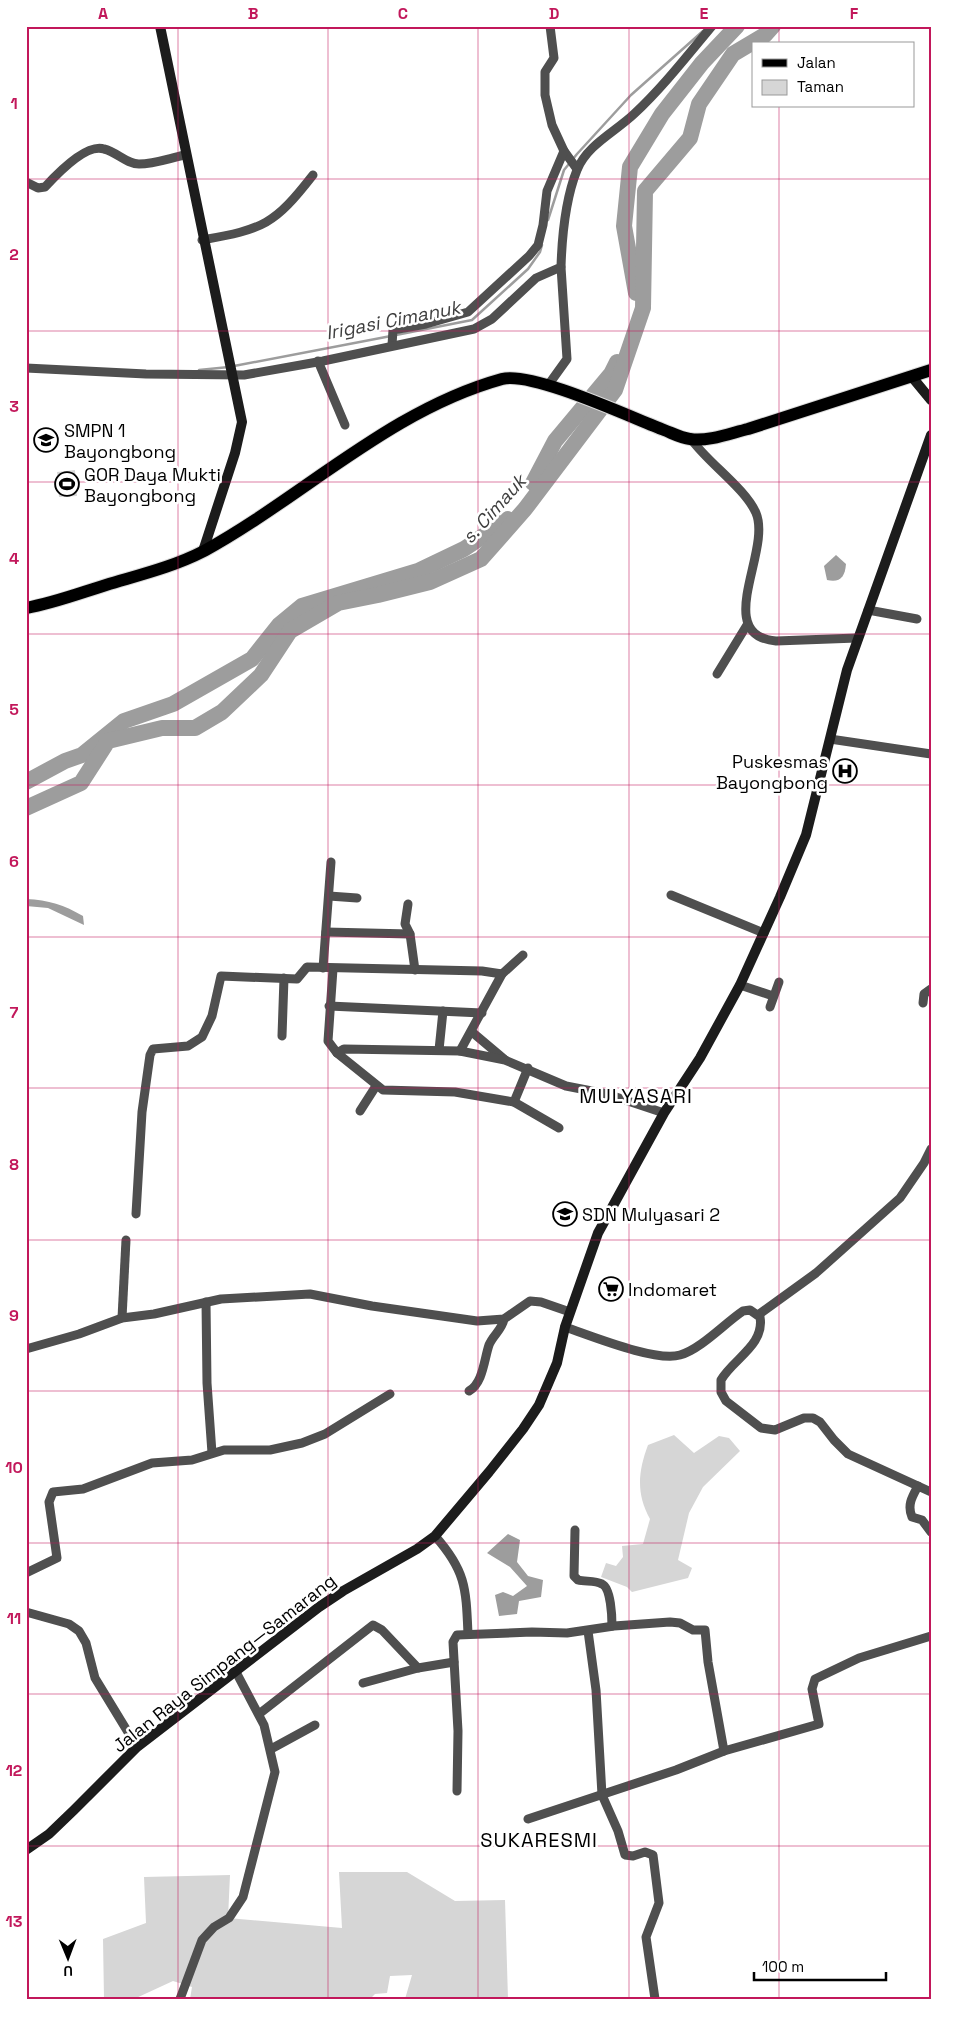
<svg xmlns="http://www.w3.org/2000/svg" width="957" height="2025" font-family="'Space Grotesk',sans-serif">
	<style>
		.green { fill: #d6d6d6 }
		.water { fill: #9d9d9d }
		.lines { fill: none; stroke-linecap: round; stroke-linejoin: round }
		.stream { stroke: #9d9d9d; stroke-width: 2.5 }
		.river { stroke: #9d9d9d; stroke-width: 16 }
		.primary-casing { stroke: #dbdbdb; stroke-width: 14 }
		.street { stroke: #4f4f4f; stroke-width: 9 }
		.secondary { stroke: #1c1c1c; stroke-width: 10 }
		.primary { stroke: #000; stroke-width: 12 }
		.grid { fill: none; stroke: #c2185b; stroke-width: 1; stroke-opacity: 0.55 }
		.labels { text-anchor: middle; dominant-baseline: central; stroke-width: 5; stroke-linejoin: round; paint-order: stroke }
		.poi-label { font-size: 18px; fill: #000; stroke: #fff; text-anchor: start }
		.street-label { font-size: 18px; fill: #000; stroke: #fff }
		.water-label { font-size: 19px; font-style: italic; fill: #3e3e3e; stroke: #fff }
		.quarter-label { font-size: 20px; letter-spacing: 1px; fill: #000; stroke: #fff }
		.neatline { fill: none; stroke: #c2185b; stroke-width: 2 }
		.grid-label { font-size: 16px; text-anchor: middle; font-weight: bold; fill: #c2185b }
	</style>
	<rect width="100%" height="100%" fill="#fff"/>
	<g class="green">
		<path d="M75,470l2,26 -18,1 -2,-25z"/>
		<path d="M674,1435l20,18 25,-17 10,2 11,13 -37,36 -14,26 -11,47 14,8 -4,10 -56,14 -5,-5 -26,-10 5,-14 10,3 7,-9 -1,-11 21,-2 7,-25c-14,-26 -12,-47 -2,-74z"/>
		<path d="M339,1872h68l48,29 50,-1 3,99h-103l7,-24 -22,1 -3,17 -12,1 -5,5h-180l2,-12 -19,-6 -39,18h-30l-1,-60 43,-16 -2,-46 86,-2 -2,43 114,10z"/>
	</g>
	<g class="water">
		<path d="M836,555l10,9c-1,13 -6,19 -19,16l-3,-14z"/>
		<path d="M26,899c23,1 38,6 57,17l1,9 -36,-17 -22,-2z"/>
		<path d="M508,1534l12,6 -3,22 11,14 15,4 -2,17 -22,4 -2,13 -18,2 -4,-21 8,-3 10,4 14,-10 -17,-19 -23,-14z"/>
	</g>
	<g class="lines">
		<g class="stream">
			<path d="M548,220l16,-50 13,-16 54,-59 72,-64"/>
			<path d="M396,335l76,-15 56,-51 12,-17 2,-7"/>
			<path d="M234,366l157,-30"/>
			<path d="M199,370l30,-3"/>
		</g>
		<g class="river">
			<path d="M636,293l-12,-67 6,-59 32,-53 40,-51 35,-37"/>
			<path d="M533,483l22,-42 56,-67 6,-12"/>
			<path d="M26,782l39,-21 17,-6 42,-34 49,-17 79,-45 27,-34 23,-19 116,-35 46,-22 44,-30"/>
			<path d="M26,808l55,-25 27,-42 54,-13h33l27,-16 39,-37 29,-44 48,-28 40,-8 52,-13 51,-23 44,-50 90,-119 28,-82 2,-117 45,-53 9,-34 34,-50 32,-19 8,-9"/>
		</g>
		<g class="primary-casing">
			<path id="primary" d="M26,608c28,-5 54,-15 80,-23 33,-10 67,-18 98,-34 100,-55 186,-141 298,-172 30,-8 128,38 162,51 8,3 17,8 26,9 18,3 41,-6 58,-10l183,-59"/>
		</g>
		<g class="street">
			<path d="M564,151l13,18"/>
			<path d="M26,182l12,6 7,-1c11,-12 41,-44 59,-38 13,3 22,15 35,15 15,0 31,-6 46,-9"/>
			<path d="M202,240c62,-11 72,-15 111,-65"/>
			<path d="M392,345l1,-15 33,-6 42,-12 61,-56 9,-11 5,-20 4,-34 17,-40 -12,-26 -7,-30v-23l9,-14 -4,-32"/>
			<path d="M318,361l27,64"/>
			<path d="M26,368l120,6 98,1 79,-14 151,-32 18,-10 44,-41 25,-11c1,-32 4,-67 16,-97 10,-25 38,-38 57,-56 28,-26 53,-58 78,-88"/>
			<path d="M549,384l18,-25 -6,-92"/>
			<path d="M691,439c17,24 54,49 65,74 16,38 -44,122 20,128l81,-3"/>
			<path d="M868,610l49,9"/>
			<path d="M717,674l30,-49"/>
			<path d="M830,739l101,15"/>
			<path d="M671,895l93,38"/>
			<path d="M329,896l28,2"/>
			<path d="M408,904l-3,20 5,10 5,36"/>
			<path d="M326,932l84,2"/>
			<path d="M323,968l8,-106"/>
			<path d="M333,969l-5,72 9,12"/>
			<path d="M740,985l33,11"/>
			<path d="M923,1003l1,-9 7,-5"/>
			<path d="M329,1006l153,7"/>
			<path d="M770,1007l9,-25"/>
			<path d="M472,1032l32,27"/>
			<path d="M282,1036l2,-58"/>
			<path d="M439,1050l4,-39"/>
			<path d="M460,1051l42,-77 21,-19"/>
			<path d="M514,1102l14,-34"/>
			<path d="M360,1111l16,-25"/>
			<path d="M559,1128l-45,-26 -59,-10 -72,-2 -46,-37 7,-4 116,2 45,9 61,26 41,8 57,19"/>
			<path d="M136,1214l6,-102 8,-57 3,-6 35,-3 14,-9 10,-21 9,-40 76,3 10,-12 175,4 20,3"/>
			<path d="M206,1302l1,81 5,70"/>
			<path d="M758,1315l58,-42 84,-75 24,-35 7,-14"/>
			<path d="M122,1318l4,-78"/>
			<path d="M565,1327c27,9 90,35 115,28 21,-6 45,-32 63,-44l7,-1 10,7c5,28 -27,42 -39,63v12l5,9 35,27 14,2 29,-12h9l7,4 14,18 14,14 83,38"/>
			<path d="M26,1349l53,-15 43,-16 32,-4 67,-15 89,-5 62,12 105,15 27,-2 26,-18 11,1 29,10"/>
			<path d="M469,1391c14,-8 15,-31 20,-46 4,-10 13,-15 15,-26"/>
			<path d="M918,1486c-6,11 -11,19 -6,31l10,3 9,12"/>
			<path d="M575,1530l-1,46 4,4c7,2 17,0 24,4 9,4 10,33 10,42"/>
			<path d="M435,1536c31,35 31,52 33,98"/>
			<path d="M26,1573l31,-15 -8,-56 4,-10 30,-3 69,-26 40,-3 32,-10h46l32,-7 23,-9 65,-40"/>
			<path d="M26,1612l43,12 10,7 7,12 9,35 42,69"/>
			<path d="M588,1631l8,59 6,105 16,36 7,24 8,1 12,-4 8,3 6,48 -13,34 9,62"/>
			<path d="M363,1683l55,-15 36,-6"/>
			<path d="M259,1714l114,-89 9,5 36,38"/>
			<path d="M271,1749l44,-24"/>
			<path d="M457,1791l1,-60 -5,-89 4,-7 75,-3 35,1 47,-7 56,-4 10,1 13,7h12l3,32 16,89 95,-27 -7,-35 3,-10 44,-21 72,-22"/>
			<path d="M528,1819l148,-49 48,-19"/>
			<path d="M180,1999l22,-59 12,-13 15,-9 14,-21 32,-125 -11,-47 -28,-53"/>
		</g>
		<g class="secondary">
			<path d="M160,26l82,396 -7,31 -32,98"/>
			<path d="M912,377l19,23"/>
			<path d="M26,1850l23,-16 25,-24 63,-63 182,-140 24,-16 74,-42 18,-13 54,-64 34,-43 16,-24 18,-42 8,-36 33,-94 66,-120 36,-55 40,-73 40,-88 26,-62 41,-165 84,-235"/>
		</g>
		<use href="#primary" class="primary"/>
	</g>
	<path class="grid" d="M178,26v1973M328,26v1973M478,26v1973M629,26v1973M779,26v18M779,106v1893M26,179h905M26,331h905M26,482h905M26,634h905M26,785h905M26,937h905M26,1088h905M26,1240h905M26,1391h905M26,1543h905M26,1694h905M26,1846h905"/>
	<defs>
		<g id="school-ring" transform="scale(1.25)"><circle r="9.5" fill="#fff" stroke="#000" stroke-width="1.5"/><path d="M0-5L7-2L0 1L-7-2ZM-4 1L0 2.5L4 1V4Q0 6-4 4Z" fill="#000"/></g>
		<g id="stadium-ring" transform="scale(1.25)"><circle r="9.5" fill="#fff" stroke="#000" stroke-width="1.5"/><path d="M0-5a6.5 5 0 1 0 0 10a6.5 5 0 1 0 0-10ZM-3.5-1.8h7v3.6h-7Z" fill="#000"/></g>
		<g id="hospital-ring" transform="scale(1.25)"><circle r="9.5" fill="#fff" stroke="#000" stroke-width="1.5"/><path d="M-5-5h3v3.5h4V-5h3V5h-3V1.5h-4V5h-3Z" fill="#000"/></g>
		<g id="supermarket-ring" transform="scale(1.25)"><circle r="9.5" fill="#fff" stroke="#000" stroke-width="1.5"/><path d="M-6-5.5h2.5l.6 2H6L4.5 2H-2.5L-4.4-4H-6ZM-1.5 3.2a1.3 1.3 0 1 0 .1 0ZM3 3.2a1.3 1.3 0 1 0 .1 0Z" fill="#000"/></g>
	</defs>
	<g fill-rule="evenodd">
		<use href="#school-ring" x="46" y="440"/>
		<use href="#stadium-ring" x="67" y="484"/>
		<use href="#hospital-ring" x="845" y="771"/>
		<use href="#school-ring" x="565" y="1214"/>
		<use href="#supermarket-ring" x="611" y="1289"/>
	</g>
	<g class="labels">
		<g class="poi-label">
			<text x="64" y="430">SMPN 1<tspan x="64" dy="21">Bayongbong</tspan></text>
			<text x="84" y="474">GOR Daya Mukti<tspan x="84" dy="21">Bayongbong</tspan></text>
			<text x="828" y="761" text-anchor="end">Puskesmas<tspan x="828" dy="21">Bayongbong</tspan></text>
			<text x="582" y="1214">SDN Mulyasari 2</text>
			<text x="628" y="1289">Indomaret</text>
		</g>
		<g class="street-label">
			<text transform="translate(224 1663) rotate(-38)">Jalan Raya Simpang—Samarang</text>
		</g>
		<g class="water-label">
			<text transform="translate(393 320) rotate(-11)">Irigasi Cimanuk</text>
			<text transform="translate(494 509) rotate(-48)">s. Cimauk</text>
		</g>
		<g class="quarter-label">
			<text x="636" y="1096">MULYASARI</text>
			<text x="539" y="1840">SUKARESMI</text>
		</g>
	</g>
	<rect width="957" height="2025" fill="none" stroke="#ffffff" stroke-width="55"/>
	<rect x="752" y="42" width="162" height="65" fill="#ffffff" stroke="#999999"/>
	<rect x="762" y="59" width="25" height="8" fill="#000000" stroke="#999999"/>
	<text x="797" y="68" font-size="15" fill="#000000">Jalan</text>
	<rect x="762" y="80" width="25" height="15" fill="#d6d6d6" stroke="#999999"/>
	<text x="797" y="92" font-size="15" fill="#000000">Taman</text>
	<g transform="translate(68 1958) rotate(179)" stroke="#ffffff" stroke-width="4" paint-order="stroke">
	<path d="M0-4L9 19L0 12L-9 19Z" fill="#000000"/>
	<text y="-8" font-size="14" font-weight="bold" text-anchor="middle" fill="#000000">U</text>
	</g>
	<path d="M754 1972v8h132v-8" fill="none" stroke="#000000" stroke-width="2.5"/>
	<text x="762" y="1972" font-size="15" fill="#000000" stroke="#ffffff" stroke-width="4" paint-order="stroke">100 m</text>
	<rect x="28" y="28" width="902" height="1970" class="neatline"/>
	<g class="grid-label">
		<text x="103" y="19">A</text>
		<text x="253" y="19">B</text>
		<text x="403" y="19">C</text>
		<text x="554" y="19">D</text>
		<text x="704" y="19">E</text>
		<text x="854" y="19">F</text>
		<text x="14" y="109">1</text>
		<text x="14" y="260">2</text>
		<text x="14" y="412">3</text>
		<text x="14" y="564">4</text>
		<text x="14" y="715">5</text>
		<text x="14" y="867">6</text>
		<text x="14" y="1018">7</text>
		<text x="14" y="1170">8</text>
		<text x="14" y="1321">9</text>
		<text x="14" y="1473">10</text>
		<text x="14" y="1624">11</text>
		<text x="14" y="1776">12</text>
		<text x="14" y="1927">13</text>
	</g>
</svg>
